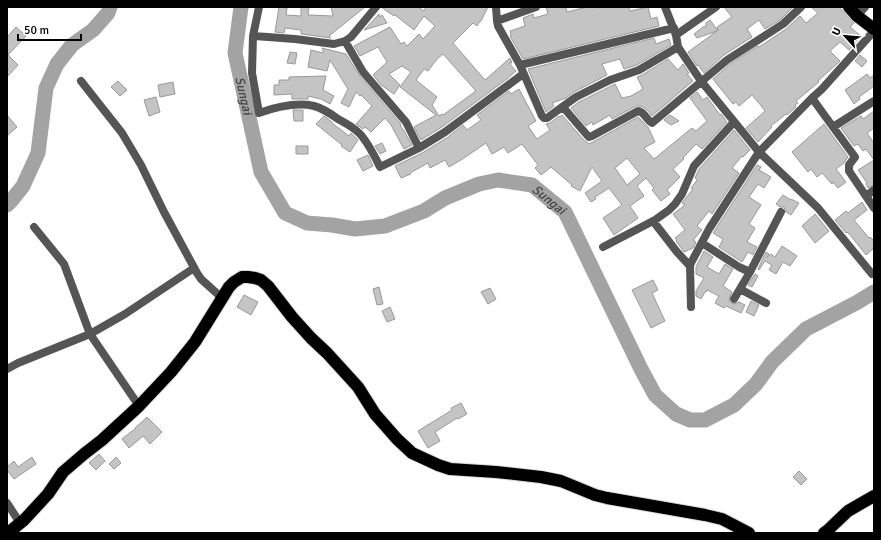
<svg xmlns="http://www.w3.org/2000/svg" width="881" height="540" font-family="Signika,sans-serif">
<rect width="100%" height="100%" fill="#fff"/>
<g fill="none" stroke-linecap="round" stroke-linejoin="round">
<g stroke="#a3a3a3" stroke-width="15">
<path id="s1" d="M241 7 235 53 261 172 285 213 307 223 332 225 355 229 385 226 424 211 445 198 479 184 498 180 532 185 565 212 641 369 655 395 676 414 690 420H705L734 405 756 384 772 362 806 329 856 303 874 292"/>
<path d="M7 205 11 201 23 186 38 153 46 88 57 64 72 45 93 30 108 13 110 7"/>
</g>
</g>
<path fill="#c4c4c4" stroke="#999" fill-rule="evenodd" d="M279 7 287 8 286 15 301 16V7H309L308 15 333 16 331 7H365L329 36 331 38 301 34V30L285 28 284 33 275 32Z
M381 7H418L424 11 426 7H488L481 21H480L477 26 473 23 453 43 485 80 510 58 512 63H509L516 71 507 79 442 127 421 140 414 127 436 115 400 87 411 72 402 66 389 74 400 85 394 94 381 85 373 75 387 62 378 47 360 56 354 46 390 27 401 44 404 42 407 46 419 34 423 39 435 26 424 16 414 30 395 15 394 16ZM443 54 476 91 443 115 442 114 439 116 432 105 437 97 416 80 424 69 428 71 437 59Z
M546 7H566L567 12 587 7H598V8L604 7H629L630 11 648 7 651 19 657 17 659 26 523 59 510 36 511 35 510 31 525 26 523 18 533 14 534 18 548 14Z
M724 7H793L780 20 765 29 759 20 747 29 752 37 724 55 704 73 698 65 697 66 688 52 717 31 697 38 694 34 703 27 706 26V23L710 20 718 31V30L717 27 732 17Z
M811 7H839L854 23 850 27 861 36 849 50 840 42 830 51 840 61 818 81 819 82 796 101 798 103 795 105 796 107 787 115 786 114 771 126 772 127 758 142 746 128 765 111 763 108 752 95 739 106 736 102 733 104 713 79 730 64 758 46 759 47 786 29 800 16 806 23 818 13Z
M379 14 380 17 382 15 387 23 364 30Z
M16 27 26 36 8 55 18 65 7 77V37Z
M654 38 656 44 669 39 671 45 637 65 624 69 620 59 602 64 607 75 574 92 566 98 552 103 554 106 546 112 528 69Z
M322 48 346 54 359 75 400 123 402 129H403L412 145 404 149 391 125 385 118 371 132 365 127 363 129 356 124 372 106 361 95 360 96 356 92 349 107 341 103 348 89 330 60 327 71 308 67 311 50 323 53V50Z
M290 52 297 53 295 64 287 63Z
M860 55 867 61 862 67 855 61Z
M668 59 678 70 683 64 689 73 687 74 693 81 652 116 648 111 643 107 640 106H636L612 119 610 115 593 125 592 122 586 126 571 108 579 102 615 84 622 98 631 96 643 89 637 77 642 75Z
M867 74 870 78 874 75V86L859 97 860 99 854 104 845 90Z
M326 76 323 90 334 96 330 104 321 99 308 96V99H292V94L274 95V85H279V80H289V77Z
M118 81 127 90 120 96 111 87Z
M173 82 175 94 160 97 158 85Z
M519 89 536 121 528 126 537 139 550 130 546 124 550 123 559 116 560 117 562 115 583 139 589 144 638 117 648 127 655 142 644 148 654 159 692 128 696 131 707 121 690 98 697 92 703 100 707 97 720 115 721 114 727 122 702 149 696 144 683 158 684 159 673 169 680 177 667 190 670 194 661 201 652 190 654 188 646 178 637 186 644 196 630 206 638 218 614 235 603 218 622 205 609 188 595 197 596 199 591 202 585 193 602 181 592 167 580 191 571 186 572 185 551 167 541 175 535 168 538 165 522 144 508 153 504 147 492 154 486 143 461 160 449 167 445 160 430 168 428 163 410 173 411 174 401 178 395 166 422 153 448 137 463 125 467 130 481 120 477 115 509 91 511 94ZM627 158 640 174 627 185 615 168Z
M156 97 160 112 149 116 144 100Z
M293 110H303V121H294Z
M874 111V128L867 133 874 143V185L868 188 866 184 867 183 858 170 874 160 866 149 863 151 858 144 854 146 841 128 861 116 863 119Z
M7 115 17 127 7 136Z
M670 115 679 121 671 125 664 120Z
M324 116 332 122V123L349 136 351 133 358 140 350 152 341 146 342 145 316 124Z
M824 124 848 157 844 163 836 169 846 182 838 188 833 182 832 184 822 173 817 177 811 169 808 172 792 152Z
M734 130 750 150 743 157 742 156 732 168 739 173 712 214 709 211 697 226 702 230 693 240 696 242 693 248 684 252 676 241 677 240 675 238 685 230 673 214 685 205 682 203 693 189 691 188 697 180 695 178 699 169Z
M382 143 386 151 380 154 375 146Z
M296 146H308V154H296Z
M368 155 373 166 363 171 357 160Z
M757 165 761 167 759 170 771 177 764 188 758 184 749 197 761 205 749 224 755 228 747 242 757 247 753 255 748 252 742 262 719 247 723 239 713 233Z
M783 195 791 200V199L799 203 791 215 786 212 784 207H780L776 204Z
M862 202 867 210 854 220 869 238 870 237 874 241V248L866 255 851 236 847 232 846 233 835 220 846 211 848 213Z
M815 214 829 231 815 243 802 226Z
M782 246 797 256 790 266 783 262 776 274 769 270 772 265 765 261 759 270 758 269 766 252 769 254 767 257 771 254 775 257Z
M704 251 713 257 707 267 719 274 725 264 733 269 723 286 732 292 729 299V301L731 303 734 304 739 302 745 305 741 313 726 306 724 308 715 303 719 296 707 290 706 292H705L701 299 696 296V291L704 278 696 274V267Z
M755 274 758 276 752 287 748 285Z
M653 280 658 290 652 293 665 321 651 328 632 290Z
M379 287 383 304 377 305 373 289Z
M490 288 496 299 488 304 481 292Z
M244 295 258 302 251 315 237 307Z
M751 301 759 305 754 316 746 312Z
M390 307 395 319 387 322 382 311Z
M461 403 467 414 458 419 457 418 435 432 440 441 428 448 418 431 452 410 451 408Z
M147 417 162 432 150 444 143 436 129 448 122 439 136 428H135Z
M99 454 105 461 96 470 89 463Z
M32 457 36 464 14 479 7 470V467L14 461 18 467Z
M116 457 121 463 114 469 109 464Z
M799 471 807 479 801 485 793 477Z"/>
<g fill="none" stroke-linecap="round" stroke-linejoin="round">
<defs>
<path id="highway" d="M849 7 857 16 874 29
M8 533 24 520 48 494 63 472 84 454 102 440 139 406 171 372 195 342 229 287 234 282 242 277H248L255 278 261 280 268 286 292 317 311 338 327 353 358 387 375 414 397 439 412 453 438 465 450 469 496 472 541 477 561 481 595 495 607 498 705 515 722 519 749 533
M824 533 828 530 848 511 874 496"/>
</defs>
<use href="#highway" stroke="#dbdbdb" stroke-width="14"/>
<path stroke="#555" stroke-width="8" d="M259 7 253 36 252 73 259 113C276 107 296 102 314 106 322 108 331 114 338 119 345 123 353 127 359 133 368 142 374 155 380 167L419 148 445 132 523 74
M496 7 497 21 498 26 520 65 542 116 544 118H547L576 97 610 80 639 70 678 47 676 35
M665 7 676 35 716 7
M857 16 865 7
M497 21 536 7
M874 31 822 89 812 98 833 127 874 101
M253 36 295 39 334 44 345 41 351 37 376 7
M345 41 363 72 406 122 419 148
M678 47 701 81 759 152 709 229 691 263 690 266 691 307
M520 65 674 28
M81 81 122 133 141 165 164 212 197 273 201 279 222 298
M812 98 759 152 818 208 872 274
M563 107 587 135 589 137 592 136 638 111C645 112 646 120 652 123L727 60 783 24 801 7
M833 127 855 157 849 165V171L874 208
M866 196 874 190
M653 221 677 252 690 266
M34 227 64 264 90 334 139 406
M702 243 739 267 750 272 781 212
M603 247 655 220 669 210 675 204 682 194 694 166 734 122
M740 289 766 303
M734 299 750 272
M7 369 18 363 90 334 125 314 194 268
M7 503 20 523"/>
<use href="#highway" stroke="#000" stroke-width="12"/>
</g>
<g text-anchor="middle" stroke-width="3.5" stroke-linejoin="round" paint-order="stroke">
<g font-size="13" font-style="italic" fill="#444" stroke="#fff">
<text dy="5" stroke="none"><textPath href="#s1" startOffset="90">Sungai</textPath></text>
<text dy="5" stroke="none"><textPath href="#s1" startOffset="498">Sungai</textPath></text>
</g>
</g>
<rect width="881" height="540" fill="none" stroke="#000000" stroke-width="16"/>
<g transform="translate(845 36) rotate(297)" stroke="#ffffff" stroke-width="3" paint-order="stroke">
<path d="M0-3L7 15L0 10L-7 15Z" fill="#000000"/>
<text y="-6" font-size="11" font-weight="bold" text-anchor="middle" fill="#000000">U</text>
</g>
<path d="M18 34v6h63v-6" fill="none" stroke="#000000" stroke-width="2"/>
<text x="24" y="34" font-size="12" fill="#000000" stroke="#ffffff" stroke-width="3" paint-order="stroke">50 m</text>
</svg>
